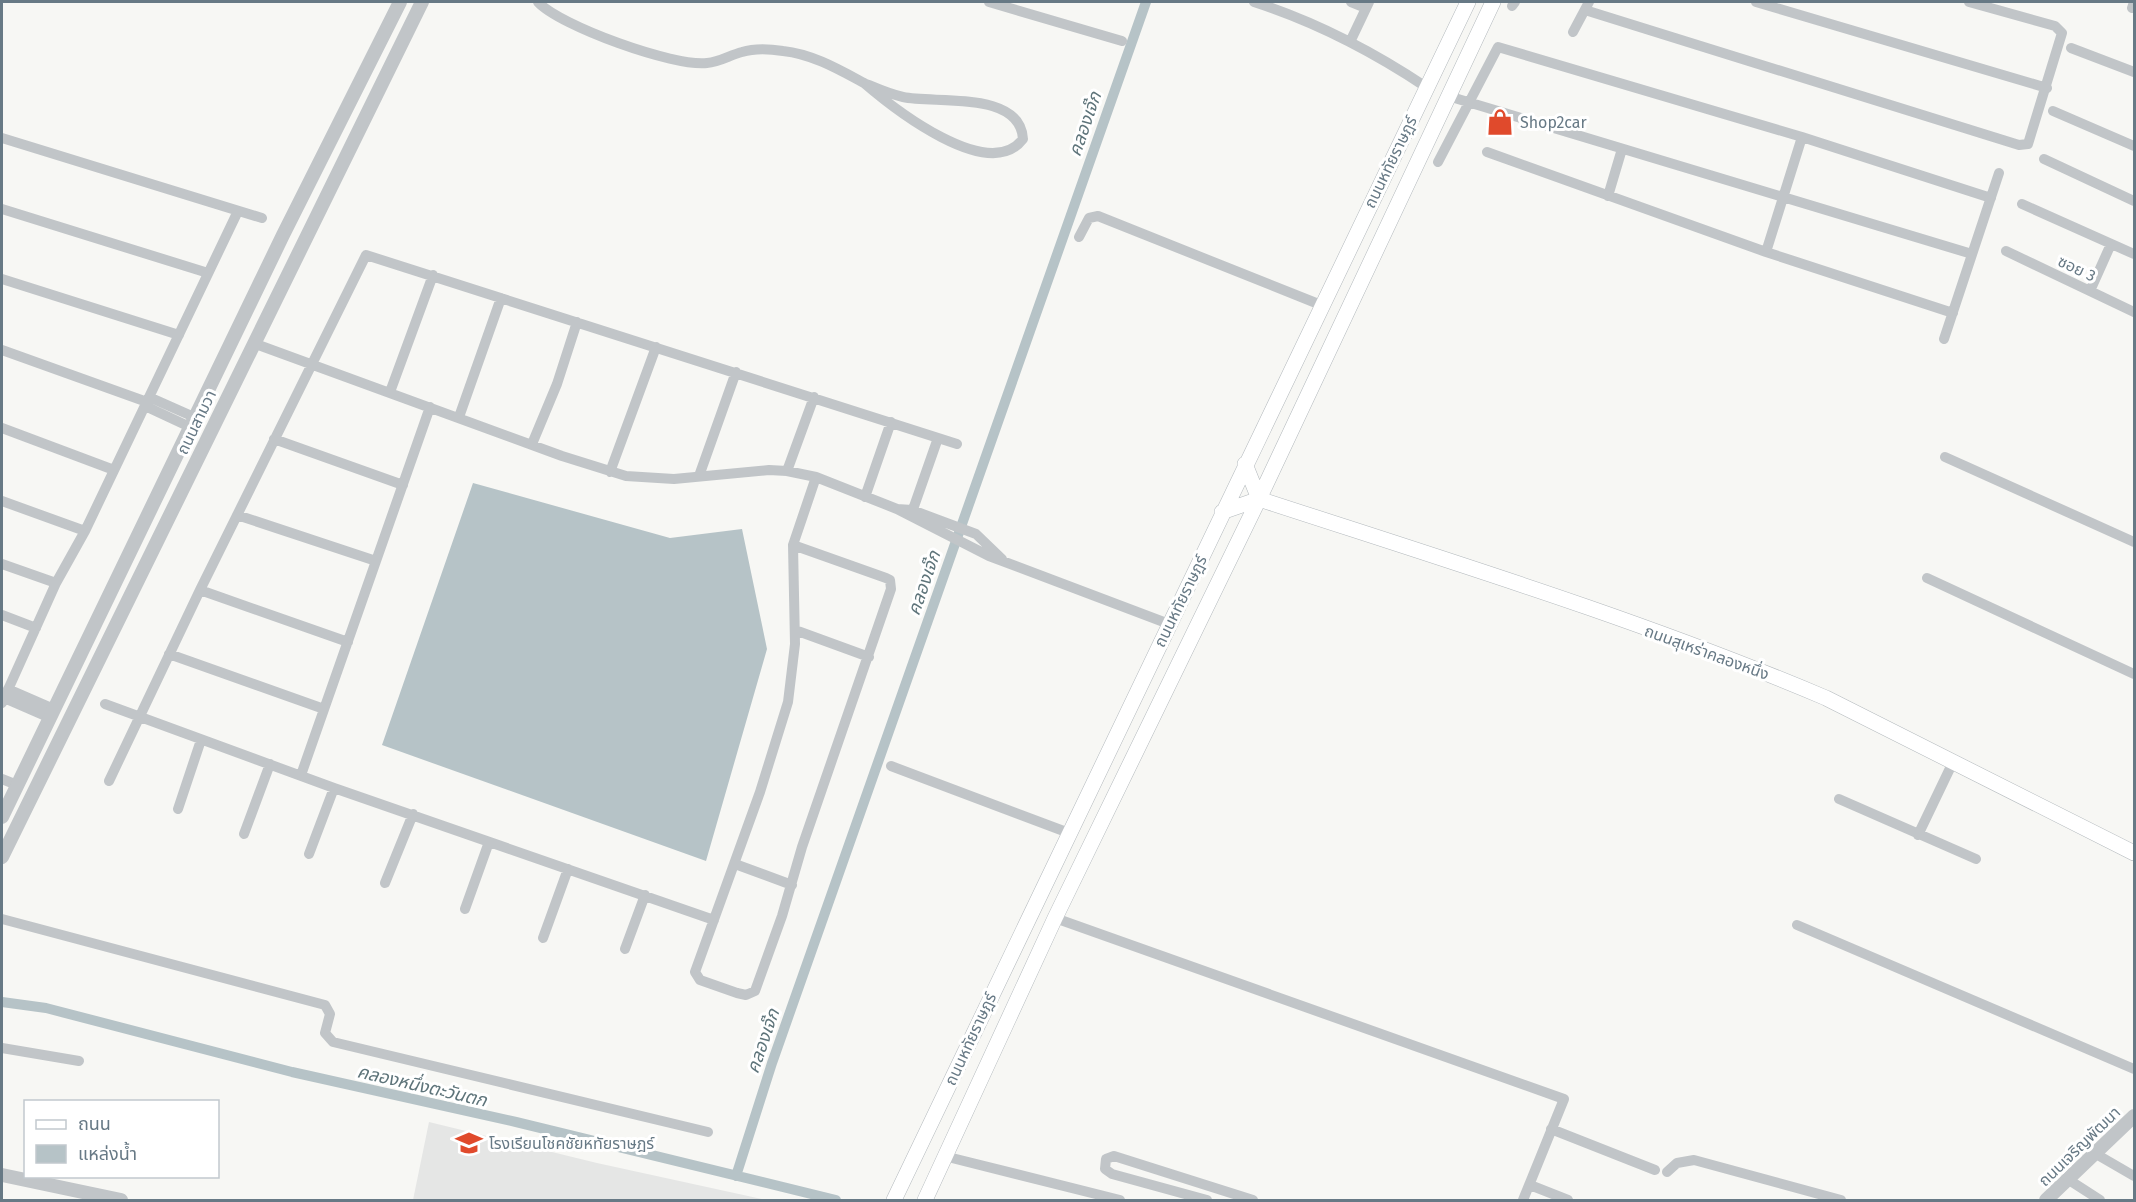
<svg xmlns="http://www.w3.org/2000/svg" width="2136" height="1202" font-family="'Fira Sans','Noto Sans Thai',sans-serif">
<rect width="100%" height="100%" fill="#f7f7f4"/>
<path fill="#e5e6e5" d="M429 1122 597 1163 766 1200H413Z"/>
<path fill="#b6c3c7" d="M473 483 670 538 742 529 767 649 706 861 382 745Z"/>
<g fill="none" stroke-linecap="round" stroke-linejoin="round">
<path stroke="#b6c3c7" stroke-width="10" d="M2 1002 46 1008 292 1072 516 1122 836 1200
M736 1176 772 1063 1146 2"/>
<defs>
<path id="secondary" d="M1245 464 1259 499
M1259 499C1449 561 1642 620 1826 698L2134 853
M1222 512 1259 499
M894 1200 1468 2
M925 1200 1055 918 1259 499 1493 2"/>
</defs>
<use href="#secondary" stroke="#b3b9bd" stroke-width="16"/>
<path stroke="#c1c5c8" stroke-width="10" d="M538 2C560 26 674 67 707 63 720 62 730 55 742 52 755 48 770 49 783 51 812 54 838 69 864 83
M989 2 1122 41
M1254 2C1316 22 1372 51 1426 87
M1351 2 1366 8
M1756 2 2047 88
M1512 6 1515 2
M2132 8 2134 2
M1585 10 2019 145 2028 144 2062 33 2055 26 1969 2
M1573 32 1589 2
M1350 42 1369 2
M2071 48 2134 72
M864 83C876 88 889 94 903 97 936 104 1020 90 1023 139 989 184 893 108 864 83Z
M1448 96 1972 254
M2053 111 2134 146
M2 138 262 218
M1487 152 1766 252 1953 313
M2044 159 2134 201
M1438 162 1498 47 1802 137 1991 198
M1608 196 1622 149
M2022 204 2134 254
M2 209 208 273
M1079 237 1089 218 1098 216 1321 305
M2006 251 2134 312
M1766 252 1802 137
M2 279 179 335
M2090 291 2111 244
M1944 339 1999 173
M253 343 562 456 626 476 674 479 769 470 787 471 816 477 897 509 989 556 1169 624
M2 350 147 402
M390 392 433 275
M149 397 194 417
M145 406 190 427
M459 417 501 298
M2 428 114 470
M274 439 403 485
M532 444 557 384 577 322
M1945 457 2134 542
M787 471 814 397
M610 472 656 347
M699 476 736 372
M865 497 891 422
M2 501 85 531
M897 509 912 510 976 534 1002 559
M237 515 376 561
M911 515 938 438
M793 545 886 578 890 580 891 589 802 847 782 916 755 991 746 995 737 993 700 980 695 972 760 792 788 702 795 644 793 545 816 477
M2 564 56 583
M1927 578 2134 674
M200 590 348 642
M2 615 36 628
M795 630 869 657
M169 654 324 709
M8 689 54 709
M4 698 50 718
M2 703 56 583 85 531 238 211
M105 704 334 788 714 920
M891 766 1069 833
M301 775 430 407
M2 779 17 785
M109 781 200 590 366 255 957 444
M1839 799 1976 859
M178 809 201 740
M244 834 270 764
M1918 835 1953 762
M309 854 334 788
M735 864 792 885
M385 883 413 814
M465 909 489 842
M1055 918 1564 1099 1523 1200
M2 919 325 1005 330 1014 325 1033 333 1042 708 1132
M1797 925 2134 1069
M543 938 568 869
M625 949 645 895
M2 1048 79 1061
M1551 1129 1655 1170
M2096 1154 2134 1176
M944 1156 1120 1200
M1667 1172 1677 1163 1694 1160 1841 1200
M2069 1180 2100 1200
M1530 1185 1568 1200
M1207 1200 1112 1174 1105 1169 1106 1159 1114 1156 1253 1200"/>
<path stroke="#c1c5c8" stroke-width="14" d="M2 817 283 235 400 2
M2 857 422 2
M2 1175 121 1200
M2046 1200 2134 1116"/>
<use href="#secondary" stroke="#fff" stroke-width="15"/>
</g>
<defs>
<symbol id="shop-bare" viewBox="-9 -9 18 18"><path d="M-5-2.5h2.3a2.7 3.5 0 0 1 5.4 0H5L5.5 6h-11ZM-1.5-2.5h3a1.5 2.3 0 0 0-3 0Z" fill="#e04a2c" stroke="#fff" stroke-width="2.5" paint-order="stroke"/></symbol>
<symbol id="school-bare" viewBox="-9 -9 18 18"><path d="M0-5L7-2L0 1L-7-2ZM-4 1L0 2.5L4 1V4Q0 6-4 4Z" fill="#e04a2c" stroke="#fff" stroke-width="2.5" paint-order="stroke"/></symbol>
</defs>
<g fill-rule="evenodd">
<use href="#shop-bare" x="1481" y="103" width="38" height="38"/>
<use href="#school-bare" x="450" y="1124" width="38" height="38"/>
</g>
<g text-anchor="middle" stroke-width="6" stroke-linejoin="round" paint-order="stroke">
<g font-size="16" fill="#677985" stroke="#fff" text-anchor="start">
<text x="1520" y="128">Shop2car</text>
<text x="489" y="1149">โรงเรียนโชคชัยหทัยราษฎร์</text>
</g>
<g font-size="16" fill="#677985" stroke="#fff">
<text transform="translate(1390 162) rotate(-64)" y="6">ถนนหทัยราษฎร์</text>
<text transform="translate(2077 268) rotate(25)" y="6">ซอย 3</text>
<text transform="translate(196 422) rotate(-64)" y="6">ถนนสามวา</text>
<text transform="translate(1180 601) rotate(-64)" y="6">ถนนหทัยราษฎร์</text>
<text transform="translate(1707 652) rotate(20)" y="6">ถนนสุเหร่าคลองหนึ่ง</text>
<text transform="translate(970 1039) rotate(-65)" y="6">ถนนหทัยราษฎร์</text>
<text transform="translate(2079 1146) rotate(-44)" y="6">ถนนเจริญพัฒนา</text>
</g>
<g font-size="18" font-style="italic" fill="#5e747a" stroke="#fff">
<text transform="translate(1085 124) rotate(-71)" y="6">คลองเจ๊ก</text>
<text transform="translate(924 583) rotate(-71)" y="6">คลองเจ๊ก</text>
<text transform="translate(763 1041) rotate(-71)" y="6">คลองเจ๊ก</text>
<text transform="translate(422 1086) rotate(13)" y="6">คลองหนึ่งตะวันตก</text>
</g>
</g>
<rect width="2136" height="1202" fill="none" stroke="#677985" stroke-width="6"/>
<rect x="24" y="1100" width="195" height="78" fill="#ffffff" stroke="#c2c9ce" stroke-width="1.5"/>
<rect x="36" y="1120" width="30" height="9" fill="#ffffff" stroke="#c2c9ce" stroke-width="1.5"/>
<text x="78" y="1130" font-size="18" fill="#677985">ถนน</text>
<rect x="36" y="1145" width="30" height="18" fill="#b6c3c7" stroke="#c2c9ce" stroke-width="1.5"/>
<text x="78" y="1160" font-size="18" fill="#677985">แหล่งน้ำ</text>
</svg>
